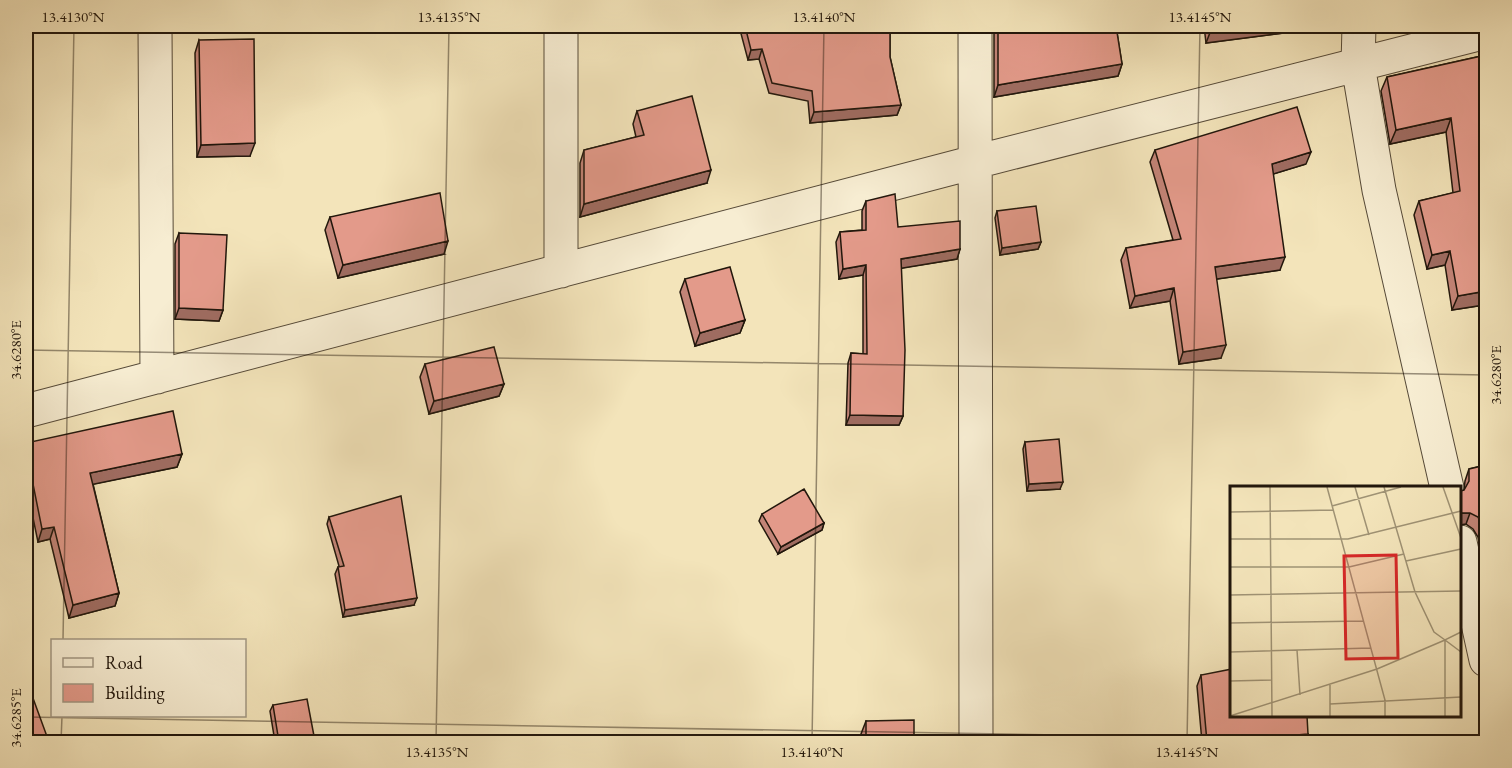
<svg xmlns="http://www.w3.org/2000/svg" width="1512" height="768" font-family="'EB Garamond',serif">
<rect width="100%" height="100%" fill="#f3e4ba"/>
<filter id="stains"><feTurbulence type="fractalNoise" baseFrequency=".00333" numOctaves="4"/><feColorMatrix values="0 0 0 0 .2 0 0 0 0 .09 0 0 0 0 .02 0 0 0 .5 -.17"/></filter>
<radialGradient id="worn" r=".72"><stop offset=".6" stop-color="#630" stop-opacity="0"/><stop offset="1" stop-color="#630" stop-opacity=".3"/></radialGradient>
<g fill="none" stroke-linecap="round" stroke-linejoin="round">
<defs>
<path id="minor" d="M155 26 157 377
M561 26V271
M975 26 976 742
M1359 26 1358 65 1379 190 1447 488
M26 411 975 162 1486 32
M1460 542 1486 660"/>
</defs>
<use href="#minor" stroke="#564a38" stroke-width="35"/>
<use href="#minor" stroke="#f7edd2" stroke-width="33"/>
</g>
<path fill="#c38477" stroke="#22170c" stroke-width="1.5" d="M739 26H890V57L901 105 897 115 810 123 808 101 769 93 759 59 748 60Z
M994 26H1116L1122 64 1118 76 994 97Z
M1204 26H1317L1315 29 1206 43Z
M199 40 250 156 197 157 195 53Z
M1486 55V313L1484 305 1452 310 1445 265 1427 269 1414 215 1419 201 1453 193 1446 132 1390 144 1381 91 1387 77Z
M637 111 707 183 580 217V163L584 150 636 137 633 124Z
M1155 150 1306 164 1273 174 1280 270 1216 279 1221 358 1179 364 1170 301 1130 308 1121 260 1126 248 1173 240 1150 162Z
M866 201 898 227 960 249 957 259 901 268 903 416 899 425H846L848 363 851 353 863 354V275L839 279 836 242 840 232 862 230V211Z
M997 211 1041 242 1038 249 1000 255 995 218Z
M330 217 444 254 338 278 325 230Z
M179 233 223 310 219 321 175 319V244Z
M685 279 745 320 740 333 695 346 680 292Z
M425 364 504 384 499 396 429 414 420 377Z
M1025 442 1060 489 1027 491 1023 449Z
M26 443 182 454 177 467 93 484 119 593 115 606 69 618 50 539 38 542 26 484Z
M1486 465V575L1478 537 1473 529 1466 524 1464 490 1465 481 1469 469Z
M762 514 824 523 822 530 778 554 759 521Z
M329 517 414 605 343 617 335 574 338 567 339 566 327 524Z
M1201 675 1308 734 1305 742H1202L1197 686Z
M273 705 311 742H275L270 711Z
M866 721 914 742H861V734Z"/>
<path fill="#9f6c61" stroke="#22170c" stroke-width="1.5" d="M1246 26H1317L1315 29 1206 43 1211 30Z
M762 49 759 59 748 60 751 50Z
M1122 64 1118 76 994 97 998 85Z
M901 105 897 115 810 123 814 112Z
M1451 118 1446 132 1390 144 1396 130Z
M255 143 250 156 197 157 201 145Z
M1311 152 1306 164 1267 176 1272 164Z
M711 170 707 183 580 217 584 204Z
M448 241 444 254 338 278 343 265Z
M1041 242 1038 249 1000 255 1002 248Z
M960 249 957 259 897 269 901 259Z
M1450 251 1445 265 1427 269 1432 255Z
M1285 257 1280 270 1210 280 1215 267Z
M866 265 863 275 839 279 843 269Z
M1174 288 1170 301 1130 308 1135 296Z
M1486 291V299L1484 305 1452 310 1458 296Z
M179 308 223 310 219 321 175 319Z
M745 320 740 333 695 346 700 333Z
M1226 345 1221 358 1179 364 1183 352Z
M504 384 499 396 429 414 434 401Z
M850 415 903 416 899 425H846Z
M182 454 177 467 85 486 90 473Z
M1063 482 1060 489 1027 491 1029 484Z
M1460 513H1470L1466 524 1460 525Z
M824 523 822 530 778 554 781 547Z
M54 527 50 539 38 542 42 529Z
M119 593 115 606 69 618 73 605Z
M417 598 414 605 343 617 345 610Z
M1308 734 1305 742H1216Z
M314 736 311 742H281Z"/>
<path fill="#e39a8a" stroke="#22170c" stroke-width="1.5" d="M745 26H890V57L901 105 814 112 812 91 772 83 762 49 751 50Z
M998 26H1116L1122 64 998 85Z
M1210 26H1246L1211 30Z
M254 39 255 143 201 145 199 40Z
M1486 55V291L1458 296 1450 251 1432 255 1419 201 1460 191 1451 118 1396 130 1387 77Z
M692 96 711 170 584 204V150L644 135 637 111Z
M1297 107 1311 152 1272 164 1285 257 1215 267 1226 345 1183 352 1174 288 1135 296 1126 248 1181 239 1155 150Z
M440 193 448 241 343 265 330 217Z
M895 194 898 227 960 221V249L901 259 905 350 903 416 850 415 851 353 867 354 866 265 843 269 840 232 866 230V201Z
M1036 206 1041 242 1002 248 997 211Z
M179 233 227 235 223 310 179 308Z
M730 267 745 320 700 333 685 279Z
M494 347 504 384 434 401 425 364Z
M173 411 182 454 90 473 119 593 73 605 54 527 42 529 26 449V443Z
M1059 439 1063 482 1029 484 1025 442Z
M1486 465V544L1482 526 1478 517 1470 513H1460V491L1464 490 1469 481V469Z
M804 489 824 523 781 547 762 514Z
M401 496 417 598 345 610 338 567 344 566 329 517Z
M1232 669V716H1307L1308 734 1216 742H1207L1201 675Z
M26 679 49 742H26Z
M307 699 314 736 279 742 273 705Z
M914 720V742H866V721Z"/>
<path fill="none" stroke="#22170c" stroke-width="1.5" stroke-opacity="0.45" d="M26 350 1486 375M63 640 74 26M26 717 1459 742M61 742 62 716M436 742 449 26M812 742 824 26M1187 742 1200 26"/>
<g transform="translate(1230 486)">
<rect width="231" height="231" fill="#f3e4ba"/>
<path fill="none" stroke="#9f9274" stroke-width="1.5" d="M40 1 42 230M97 1 155 214V230M125 1 139 49M154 1 185 106 204 146 215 154 231 146M213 1 231 52M102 20 171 1M0 26 103 24M0 53H118L231 25M176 75 231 63M0 81H119L174 68M0 109 231 105M0 137 133 135M215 154V230M215 154 231 166M67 164 70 209M0 166 141 162M0 195 42 194M100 199V230M100 218 231 211M0 230 147 183 215 154"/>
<path fill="#d62828" fill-opacity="0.15" stroke="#d62828" stroke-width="3" d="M166 69 168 172 116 173 114 70Z"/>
<rect width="231" height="231" fill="none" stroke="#22170c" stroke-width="3"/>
</g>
<rect width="1512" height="768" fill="none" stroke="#f3e4ba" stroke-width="66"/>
<rect x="51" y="639" width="195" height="78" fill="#f7edd2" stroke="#a29783" stroke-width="1.5"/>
<rect x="63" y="658" width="30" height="9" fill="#f7edd2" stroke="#a29783" stroke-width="1.5"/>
<text x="105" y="669" font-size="18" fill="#22170c">Road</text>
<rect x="63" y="684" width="30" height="18" fill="#e39a8a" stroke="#a29783" stroke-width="1.5"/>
<text x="105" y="699" font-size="18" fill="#22170c">Building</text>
<rect x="33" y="33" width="1446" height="702" fill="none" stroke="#22170c" stroke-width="2"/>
<g font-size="15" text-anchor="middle" fill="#22170c">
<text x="73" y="22">13.4130°N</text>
<text x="449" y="22">13.4135°N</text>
<text x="824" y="22">13.4140°N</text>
<text x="1200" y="22">13.4145°N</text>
<text transform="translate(16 350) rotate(-90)" y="5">34.6280°E</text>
<text transform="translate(1496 375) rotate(-90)" y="5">34.6280°E</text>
<text transform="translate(16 718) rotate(-90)" y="5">34.6285°E</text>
<text x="437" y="757">13.4135°N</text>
<text x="812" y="757">13.4140°N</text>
<text x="1187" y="757">13.4145°N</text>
</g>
<rect width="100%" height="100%" filter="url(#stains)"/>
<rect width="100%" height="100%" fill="url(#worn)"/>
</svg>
